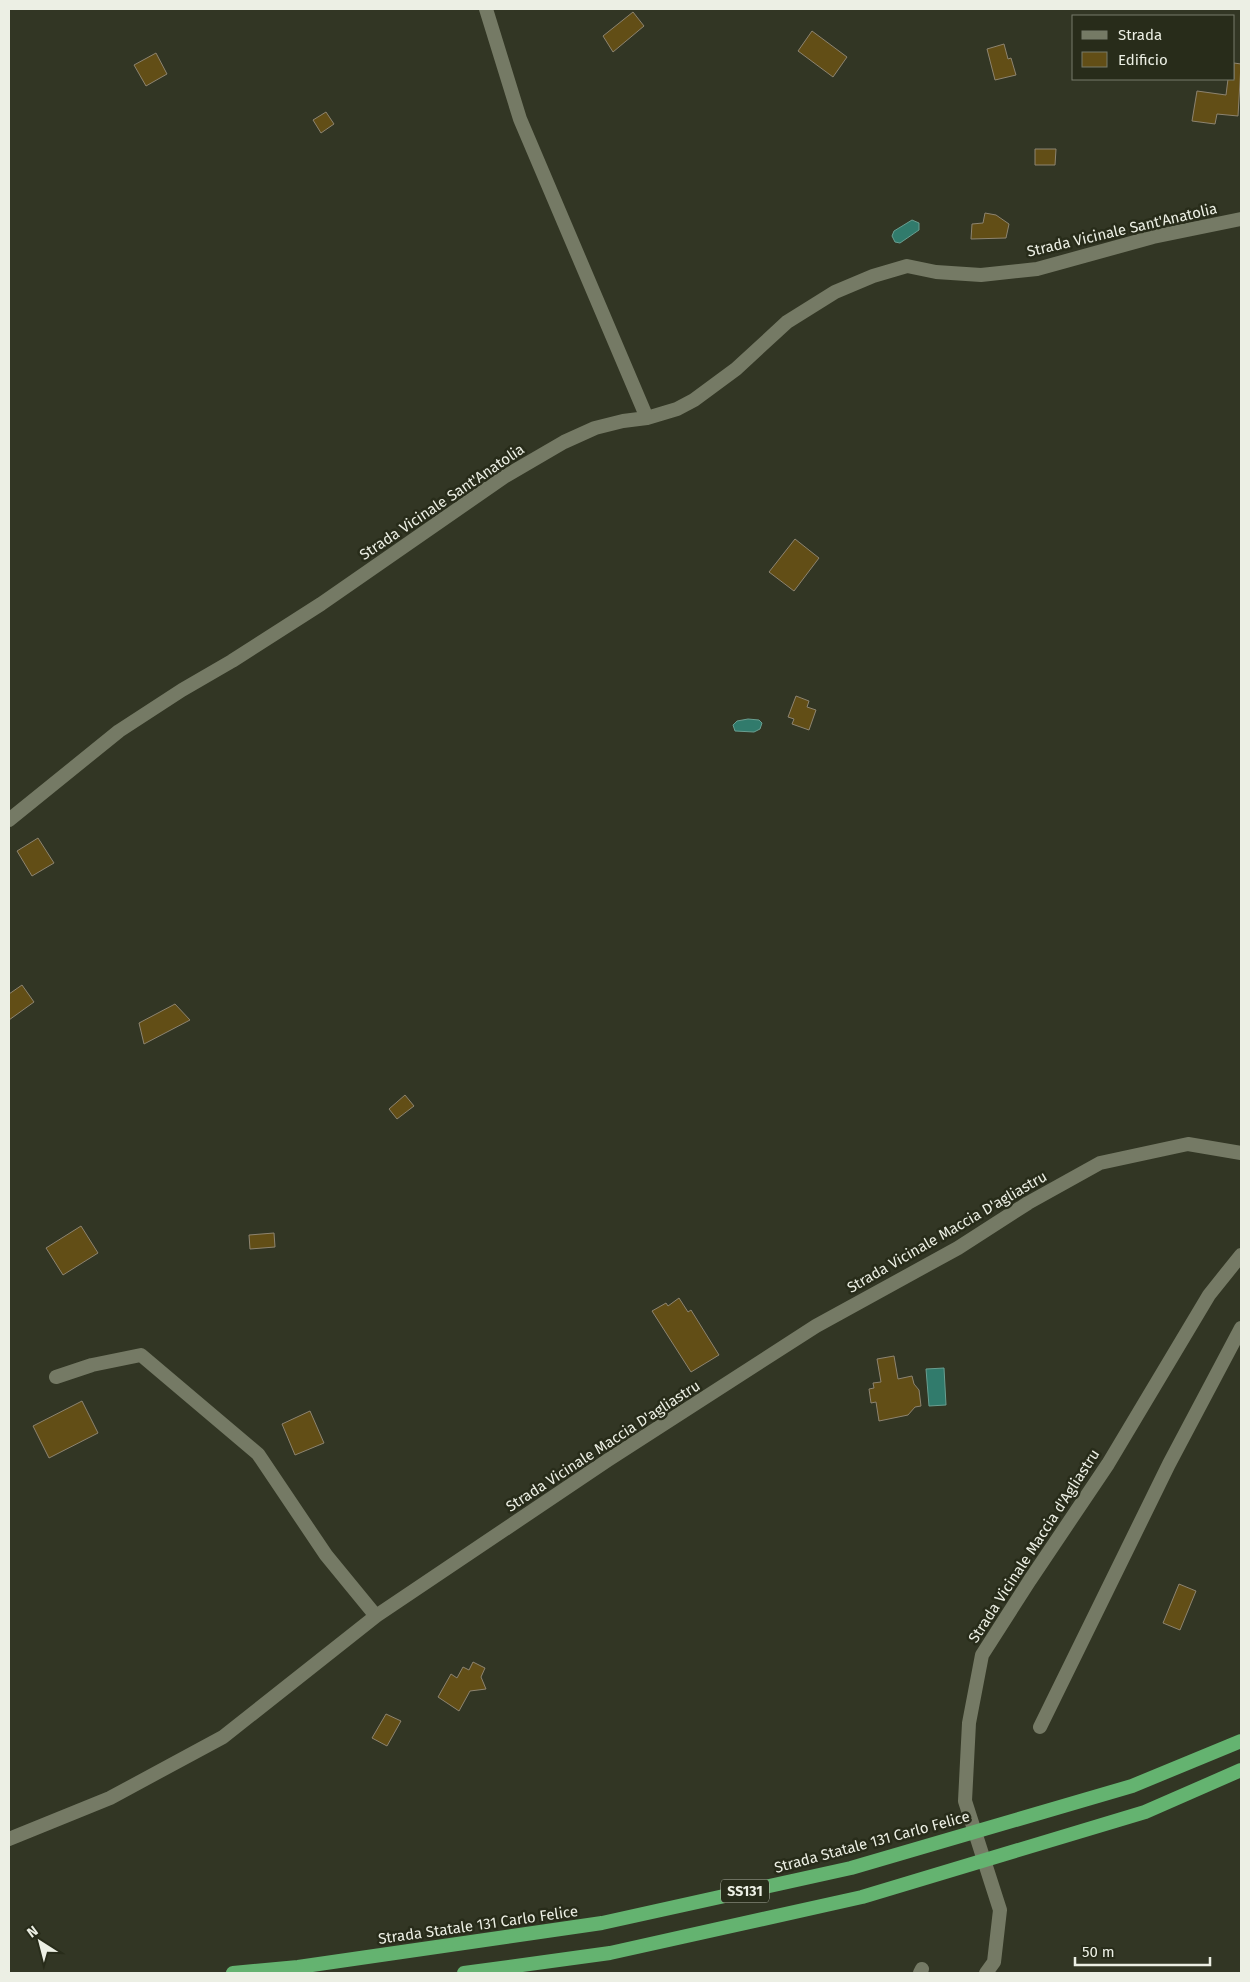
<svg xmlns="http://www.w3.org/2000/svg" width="1250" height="1982" font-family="'Fira Sans',sans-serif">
<rect width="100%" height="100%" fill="#323624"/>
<path fill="#317b6c" stroke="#699e90" d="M912 220 919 223V230L900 243 895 242 892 236 894 231Z
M748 719 759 720 762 723 760 729 754 732 735 731 733 725 737 721Z
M944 1368 946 1405 929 1406 926 1369Z"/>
<path fill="#624e16" stroke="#8d8470" d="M633 12 644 26 613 52 603 36Z
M812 31 847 57 833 77 798 51Z
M1004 44 1008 59 1011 58 1016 75 995 80 987 49Z
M156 53 167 74 146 86 134 65Z
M1234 63 1241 64 1238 116 1217 114 1215 124 1192 121 1197 91 1226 95 1228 79H1234Z
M326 112 334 124 321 133 313 120Z
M1035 149H1056L1055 165H1035Z
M985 213 996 215 1009 224 1006 238 971 239 972 224 983 223Z
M795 539 819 558 794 591 769 572Z
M796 696 809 701 807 707 816 710 809 730 792 724 794 719 788 717Z
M38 838 54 863 32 876 17 851Z
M22 985 34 1002 9 1020V994Z
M175 1004 190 1020 144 1044 139 1023Z
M405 1095 414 1106 397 1119 389 1109Z
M81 1226 98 1253 63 1275 46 1248Z
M274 1233 275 1247 250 1249 249 1235Z
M679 1298 688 1312 691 1310 719 1355 691 1372 652 1311 666 1303 668 1306Z
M894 1356 898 1379 912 1376 914 1384 919 1390 921 1406 915 1407 908 1415 879 1421 876 1402 871 1403 869 1389 874 1388 873 1383 881 1382 877 1359Z
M82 1401 98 1433 49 1458 33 1426Z
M310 1411 324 1443 295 1455 282 1424Z
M1179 1584 1196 1591 1180 1630 1163 1623Z
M473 1662 485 1668 481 1677 486 1689 470 1691 459 1711 438 1697 451 1674 457 1678 463 1667 469 1670Z
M386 1714 401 1721 387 1746 372 1738Z"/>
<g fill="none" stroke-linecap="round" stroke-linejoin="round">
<path stroke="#757a65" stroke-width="14" d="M486 9 520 119 647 418
M9 820 119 731 182 690 232 661 321 604 504 477 564 442 595 428 623 421 647 418 677 409 694 400 736 369 787 322 835 292 873 276 907 266 936 272 981 275 1037 269 1153 237 1241 219
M56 1377 92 1365 141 1355 258 1454 326 1555 376 1616
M1040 1727 1169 1464 1241 1328
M9 1839 110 1798 223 1737 376 1616 608 1460 816 1326 958 1248 1028 1203 1100 1163 1188 1144 1241 1153
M920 1973 922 1969
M986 1973 994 1962 1000 1910 965 1801 969 1723 982 1655 1030 1580 1108 1464 1209 1295 1241 1255"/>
<path stroke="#64b370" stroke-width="14" d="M233 1973 298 1967 602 1923 851 1868 1132 1786 1241 1741
M464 1973 610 1953 862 1897 1145 1812 1241 1770"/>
</g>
<g text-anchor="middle" stroke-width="5" stroke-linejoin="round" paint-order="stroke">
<rect fill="#282c1a" stroke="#b1b4a7" stroke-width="1" x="721" y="1879.5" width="48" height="23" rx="4"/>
<g font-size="14" font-weight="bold" fill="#ecefe4">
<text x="745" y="1896">SS131</text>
</g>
<g font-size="15" fill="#ecefe4" stroke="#282c1a">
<text transform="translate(1122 230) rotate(-13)" y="5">Strada Vicinale Sant'Anatolia</text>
<text transform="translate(442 502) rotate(-34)" y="5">Strada Vicinale Sant'Anatolia</text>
<text transform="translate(947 1232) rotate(-30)" y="5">Strada Vicinale Maccia D'agliastru</text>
<text transform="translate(603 1446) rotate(-33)" y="5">Strada Vicinale Maccia D'agliastru</text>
<text transform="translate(1034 1546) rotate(-57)" y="5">Strada Vicinale Maccia d'Agliastru</text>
<text transform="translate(872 1842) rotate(-15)" y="5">Strada Statale 131 Carlo Felice</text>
<text transform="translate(478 1925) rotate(-8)" y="5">Strada Statale 131 Carlo Felice</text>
</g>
</g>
<rect width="1250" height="1982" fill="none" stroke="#ecefe4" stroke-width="20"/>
<rect x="1072" y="15" width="162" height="65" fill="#282c1a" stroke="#767a6b"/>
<rect x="1082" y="31" width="25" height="8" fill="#757a65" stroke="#767a6b"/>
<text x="1118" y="40" font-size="15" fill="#ecefe4">Strada</text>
<rect x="1082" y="52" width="25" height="15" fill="#624e16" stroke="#767a6b"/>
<text x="1118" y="65" font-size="15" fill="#ecefe4">Edificio</text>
<g transform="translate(40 1942) rotate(324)" stroke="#282c1a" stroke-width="4" paint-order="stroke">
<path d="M0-4L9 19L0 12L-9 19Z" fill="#ecefe4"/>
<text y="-8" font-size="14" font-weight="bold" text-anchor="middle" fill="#ecefe4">N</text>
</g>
<path d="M1075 1957v8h135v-8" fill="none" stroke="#ecefe4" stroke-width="2.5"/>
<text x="1082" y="1957" font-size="15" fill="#ecefe4" stroke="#282c1a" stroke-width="4" paint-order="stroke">50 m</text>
</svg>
